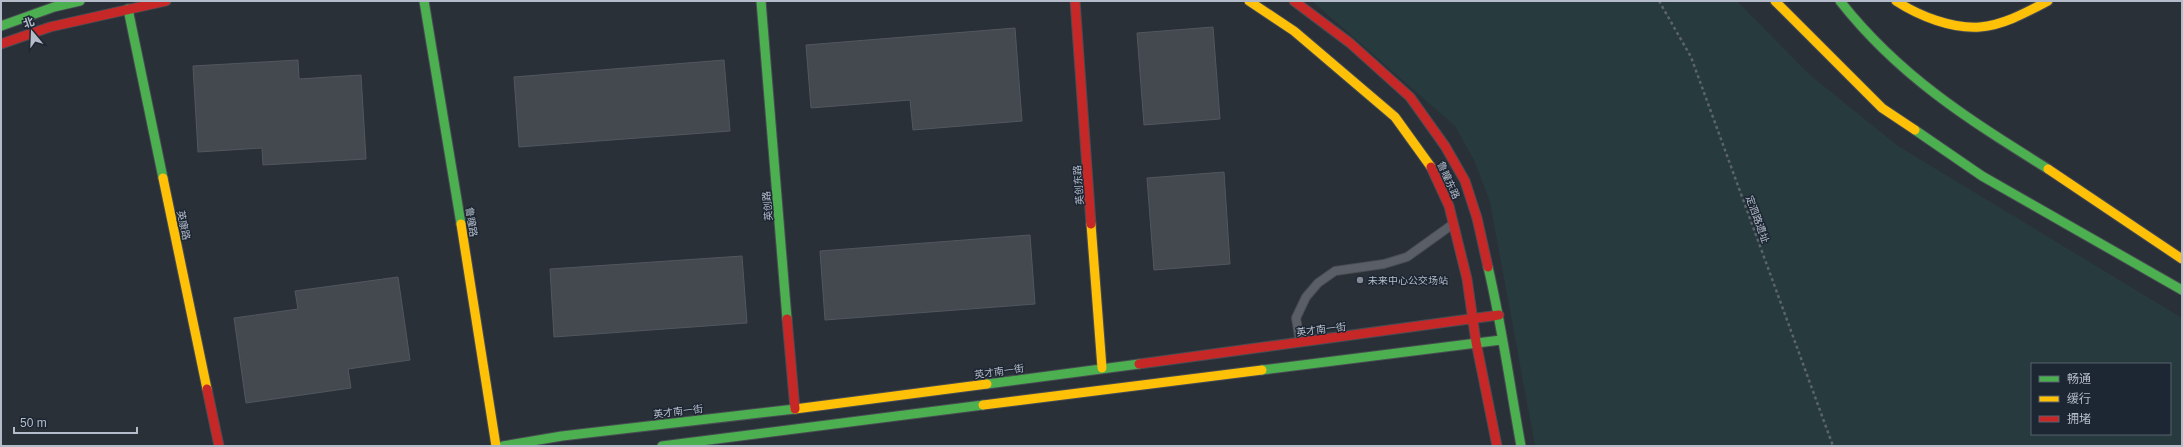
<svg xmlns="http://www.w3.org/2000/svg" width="2183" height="447" font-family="Helvetica,'Noto Sans SC',sans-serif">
<rect width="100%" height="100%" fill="#2a3038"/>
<path fill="#273a3e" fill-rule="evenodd" d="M1312 1H1737L1810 75 1898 146 2182 318V446H1535L1490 202 1474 160 1455 126ZM2032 364H2170V434H2032Z"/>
<path fill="#444950" stroke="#52575f" d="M1213 27 1220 119 1144 125 1137 33Z
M1015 28 1022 121 913 130 910 100 811 108 806 45Z
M298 60 299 79 361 75 366 159 263 165 262 148 198 152 193 66Z
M724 60 730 131 519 147 514 77Z
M1224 172 1230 264 1154 270 1147 178Z
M1030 235 1035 304 825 320 820 251Z
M742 256 747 323 554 337 550 269Z
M398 277 410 360 348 369 351 388 246 403 234 318 298 309 295 291Z"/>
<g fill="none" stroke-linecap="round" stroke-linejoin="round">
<defs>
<path id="lane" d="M1300 342 1296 318 1306 297 1318 283 1335 271 1384 264 1407 257 1453 224"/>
<path id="fast" d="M424 1 461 224
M761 1 787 319
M1840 1C1899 76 1968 119 2048 169
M128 9 163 178
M1 26 54 7 80 1
M1915 130 1982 176 2182 290
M1488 267C1502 326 1510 386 1521 446
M1262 370 1501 340
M987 384 1139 364
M503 446 562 436 795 409
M662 446 983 405"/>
<path id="slow" d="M1249 1 1294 31 1395 117 1431 167
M1775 1 1882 108 1915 130
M1896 1C1919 16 1952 29 1980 27 2004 25 2027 12 2048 1
M2048 169 2182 259
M163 178 207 389
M461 224 496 446
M1091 224 1102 368
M983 405 1262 370
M795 409 987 384"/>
<path id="jam" d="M1075 1 1091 224
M1294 1 1350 43 1410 97 1445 146 1465 181 1477 218 1488 267
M1 44 50 27 166 1
M1431 167 1449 206 1467 279 1476 342 1497 446
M787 319 795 409
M1139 364 1499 315
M207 389 219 446"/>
</defs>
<use href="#lane" stroke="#484c53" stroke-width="10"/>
<use href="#fast" stroke="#484c53" stroke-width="11"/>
<use href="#slow" stroke="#484c53" stroke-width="11"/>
<use href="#jam" stroke="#484c53" stroke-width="11"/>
<path stroke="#5d636a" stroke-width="2.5" stroke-dasharray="3 3" stroke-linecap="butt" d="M1659 1 1691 57 1833 446"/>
<use href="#lane" stroke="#5a5e66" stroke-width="8"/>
<use href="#fast" stroke="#4caf50" stroke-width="9"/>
<use href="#slow" stroke="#ffc107" stroke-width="9"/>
<use href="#jam" stroke="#c62828" stroke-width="9"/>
</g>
<circle fill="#848b96" stroke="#1d2633" stroke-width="1.5" cx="1360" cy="280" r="4"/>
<g text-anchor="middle" stroke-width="3" stroke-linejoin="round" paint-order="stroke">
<g font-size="10" fill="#b4bcc9" stroke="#1d2633">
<text transform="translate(1449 180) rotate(65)" y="4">鲁瞳东路</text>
<text transform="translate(1078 185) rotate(-94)" y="4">英创东路</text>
<text transform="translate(767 206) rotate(-95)" y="4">英创路</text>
<text transform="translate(1758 219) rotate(70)" y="4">定泗路遗址</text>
<text transform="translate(472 222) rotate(81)" y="4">鲁瞳路</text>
<text transform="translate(184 225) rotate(78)" y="4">英康路</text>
<text transform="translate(1321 329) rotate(-7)" y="4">英才南一街</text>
<text transform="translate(999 371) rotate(-8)" y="4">英才南一街</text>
<text transform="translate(678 411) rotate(-7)" y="4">英才南一街</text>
</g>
<g font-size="10" fill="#b4bcc9" stroke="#1d2633" text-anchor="start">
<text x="1368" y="284">未来中心公交场站</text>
</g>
</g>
<rect width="2183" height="447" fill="none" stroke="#b4bcc9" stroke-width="4"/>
<rect x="2031" y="363" width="140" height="72" fill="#1d2633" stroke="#59626f"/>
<rect x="2039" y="376" width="20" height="6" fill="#4caf50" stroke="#59626f"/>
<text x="2067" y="383" font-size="12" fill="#b4bcc9">畅通</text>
<rect x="2039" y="396" width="20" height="6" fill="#ffc107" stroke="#59626f"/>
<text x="2067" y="403" font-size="12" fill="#b4bcc9">缓行</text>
<rect x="2039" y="416" width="20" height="6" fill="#c62828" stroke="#59626f"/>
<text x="2067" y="423" font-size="12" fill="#b4bcc9">拥堵</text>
<g transform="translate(32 32) rotate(341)" stroke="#1d2633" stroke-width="3" paint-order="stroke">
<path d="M0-3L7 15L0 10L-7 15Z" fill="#b4bcc9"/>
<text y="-6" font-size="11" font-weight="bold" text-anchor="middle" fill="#b4bcc9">北</text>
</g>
<path d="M14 427v6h123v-6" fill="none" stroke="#b4bcc9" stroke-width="2"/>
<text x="20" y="427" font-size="12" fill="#b4bcc9" stroke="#1d2633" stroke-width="3" paint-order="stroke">50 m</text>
</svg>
